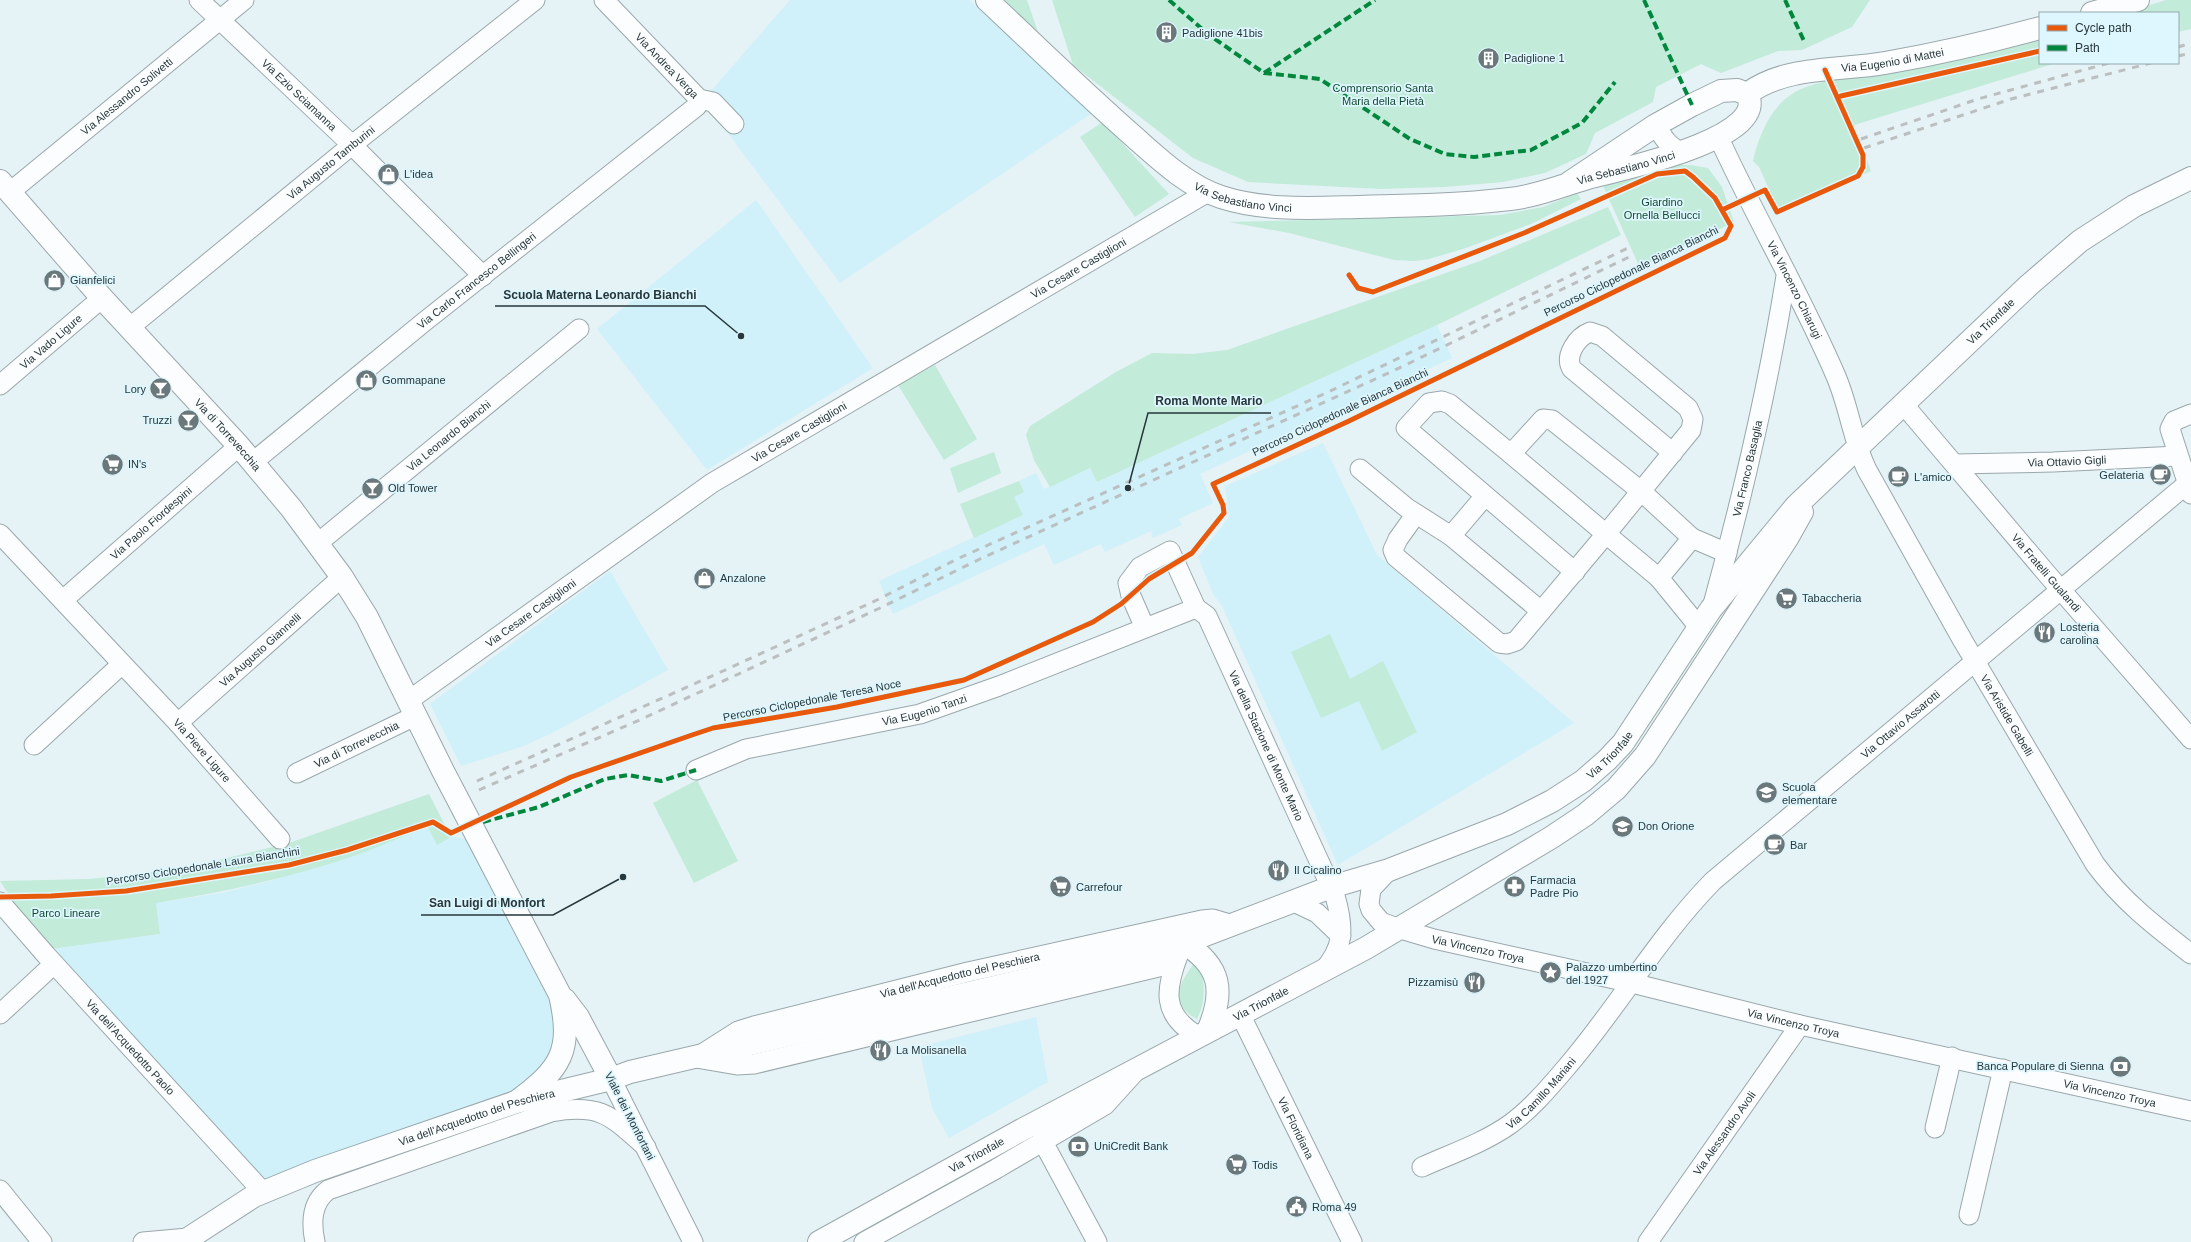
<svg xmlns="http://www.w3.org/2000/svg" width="2191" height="1242" font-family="Helvetica,sans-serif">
<rect width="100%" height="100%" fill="#e5f2f6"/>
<path fill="#d0f1fa" d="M790 0H969L1092 113 840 283 703 100Z
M756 200 873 368 707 470 597 329Z
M1437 325 1452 358 1200 474 1213 503 1179 519 1182 525 1153 538 1151 531 1105 552 1101 544 1054 565 1044 544 893 614 879 581 1022 515 1014 497 1024 492 1019 481 1036 473 1044 489 1090 468 1097 482Z
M1323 443 1377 555 1574 723 1338 865 1222 606 1213 594 1198 557 1229 517 1225 486Z
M610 571 668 670 558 730 524 746 461 766 430 704Z
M428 827 437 844 451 837 467 839 550 999 557 1016 555 1040 546 1061 506 1098 264 1178 51 949 160 934 156 903 221 893 270 881 354 856Z
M1036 1017 1048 1082 949 1138 932 1108 919 1047Z"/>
<path fill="#c2ebd9" d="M1000 0H1027L1040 38Z
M1052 0H1870L1852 27 1802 50 1778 51 1721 73 1701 64 1656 87 1653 102 1595 133 1586 154 1545 173 1503 182 1445 187 1381 189 1248 182 1193 158 1073 65Z
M2166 0H2191V29L2178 32V13H2123Z
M2040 35V63H2056L1854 125 1871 171 1781 213 1779 211 1759 167 1753 161C1758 138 1770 108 1792 94 1816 78 1859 78 1889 72 1940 62 1990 48 2040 35Z
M1103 122 1169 194 1135 217 1080 137Z
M1666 165H1690L1708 168 1722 187 1734 222 1640 268 1600 179Z
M1577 193 1581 199 1531 224 1466 248 1429 259 1414 261 1394 260 1289 233 1229 222 1500 215 1543 207Z
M1608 207 1621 235 1437 325 1097 482 1090 468 1050 487 1034 460 1026 435 1030 426 1116 372 1152 353 1192 354 1227 350 1480 261Z
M935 365 977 439 944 460 898 385Z
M994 452 1001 473 958 493 950 468Z
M1019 481 1024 492 1014 497 1023 515 974 538 960 504Z
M1330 634 1350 679 1383 661 1417 732 1382 751 1359 701 1321 718 1291 652Z
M697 780 738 861 694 883 653 803Z
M429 794 451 837 437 845 428 827C403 836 379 847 354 856 290 878 223 892 156 903L160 934 51 949 19 910 0 881 89 879 140 874 206 863 289 843Z
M1195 962 1200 966C1205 985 1206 1002 1197 1019 1167 1003 1179 984 1195 962Z"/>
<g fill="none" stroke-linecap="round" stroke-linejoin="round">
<defs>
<g id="street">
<path id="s1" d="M199 0 352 145 483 276"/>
<path id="s2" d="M604 0 699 99 713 102 734 124"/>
<path d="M1656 125C1663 138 1669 147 1683 153"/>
<path id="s3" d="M1718 136C1755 217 1800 293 1835 374 1849 405 1852 439 1867 470L1963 641 2095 864C2122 901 2156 927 2191 954"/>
<path id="s4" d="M10 192 244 0"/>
<path id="s5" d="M129 328 352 145 535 0"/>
<path id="s6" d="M0 385 102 298"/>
<path id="s7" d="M1904 405 2047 574 2191 739"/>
<path d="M2191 414 2174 421 2170 429 2191 494"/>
<path d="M1673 453 1572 369C1564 356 1577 337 1590 332L1602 336 1688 408 1693 419 1691 430 1606 534 1511 454 1543 419 1552 420 1642 492 1692 538"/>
<path d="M1511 454 1450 404 1442 401 1429 403 1406 428 1575 572"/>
<path id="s8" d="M253 462 424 322 697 106 699 99"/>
<path id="s9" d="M1955 464 2053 462 2178 456"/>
<path d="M1360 469 1407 508 1451 536"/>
<path d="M1485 496 1451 536 1541 611"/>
<path d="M1416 514 1398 539 1393 550 1396 557 1499 643 1507 644 1516 641 1606 534 1659 578 1692 538 1727 553"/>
<path id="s10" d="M0 534 178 723 280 839"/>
<path id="s11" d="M318 543 579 329"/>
<path d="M1659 578 1699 627"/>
<path id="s12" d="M63 600 239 446"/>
<path id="s13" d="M1196 608 1207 616 1335 896C1344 927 1345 947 1322 972"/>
<path id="s14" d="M1712 608C1742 499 1768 387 1786 276"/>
<path id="s15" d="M408 701 712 483 1208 192"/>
<path id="s16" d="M178 723 342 577"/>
<path d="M34 745 122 664"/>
<path id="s17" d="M696 770 746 749 920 714 999 686 1196 608 1170 551 1140 567 1128 583 1131 596 1145 628"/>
<path id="s18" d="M297 773 415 716"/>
<path id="s19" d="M1389 870 1371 889 1369 904 1371 910 1381 922 1397 928 1434 939 1632 983 1800 1025 2191 1111"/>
<path id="s20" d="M0 902 46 955 263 1192"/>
<path d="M1294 902 1317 913 1341 936"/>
<path d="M1179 953C1165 989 1161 1015 1198 1036"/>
<path d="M0 1014 54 964"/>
<path id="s21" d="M1240 1014 1352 1242"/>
<path id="s22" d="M705 1052 738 1031 754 1026 968 972 1202 920 1213 919 1233 925"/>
<path d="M696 1058 737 1065 754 1064 1175 963"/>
<path d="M611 1079 693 1242"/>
<path d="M1935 1128 1952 1057"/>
<path d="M1042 1140 1097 1242"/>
<path id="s23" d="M1422 1167C1451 1154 1483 1143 1509 1125 1530 1110 1548 1089 1565 1069 1617 1009 1657 938 1713 881L2187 484"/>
<path d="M0 1190 42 1242"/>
<path d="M1969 1215 2003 1069"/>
<path d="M143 1242 188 1238"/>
<path d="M315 1242C311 1223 311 1203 328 1190L551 1112C601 1103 611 1116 646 1147"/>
<path d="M864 1242 996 1169 1105 1105 1134 1073"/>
<path id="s24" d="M1648 1242 1800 1025"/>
</g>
<g id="secondary">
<path id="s25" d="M987 0C1035 45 1082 91 1132 135 1158 158 1187 186 1221 197 1264 211 1312 208 1357 207 1407 206 1460 205 1510 199 1538 196 1563 185 1591 177 1618 170 1772 138 1747 94L1737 90 1721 91 1692 105 1656 125 1569 183"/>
<path d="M2092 13 2138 0"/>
<path id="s26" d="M1747 94C1786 65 1840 71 1885 63 1937 54 1989 42 2040 28"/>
<path id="s27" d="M0 181 102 298 239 446 291 508 342 577 367 617 443 771 560 995C573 1051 561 1069 516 1102"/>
<path d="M1184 943C1221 966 1225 991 1208 1031"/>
<path d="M565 1000 578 1017 611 1079"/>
</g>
<g id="primary">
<path id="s28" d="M183 1242 254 1196 315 1171 516 1102 611 1079 630 1072 1184 943 1331 887 1389 870 1507 824 1552 801 1583 781 1607 760 1623 743 1711 609 1796 506 2029 285 2080 241 2134 206 2191 178"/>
<path id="s29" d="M819 1242 1016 1133 1366 948 1552 837 1585 815 1616 789 1645 756 1788 537 1802 512"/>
</g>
</defs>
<use href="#street" stroke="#9aa7ab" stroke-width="21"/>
<use href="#secondary" stroke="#9aa7ab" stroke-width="24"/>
<use href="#primary" stroke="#9aa7ab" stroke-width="24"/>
<use href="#street" stroke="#fbfdfe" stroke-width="19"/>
<use href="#secondary" stroke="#fbfdfe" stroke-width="22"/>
<use href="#primary" stroke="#fbfdfe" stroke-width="22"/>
<path stroke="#bbbfc0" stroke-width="3" stroke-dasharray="7 7" stroke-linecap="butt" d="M2178 47 2191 43
M2178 56 2191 53
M1861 139 1978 99 2109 63
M1864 148 2011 99 2151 63
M477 781 723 671 877 600 957 559 1326 393 1628 248
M479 790 644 718 880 608 980 559 1395 370 1631 256"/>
<path stroke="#00873e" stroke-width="4" stroke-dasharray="8 4" stroke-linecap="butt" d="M1169 0 1209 35 1264 73 1320 79 1410 139 1445 154 1474 157 1531 150 1582 123 1615 82
M1644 0 1692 105
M1785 0 1804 41
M1264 73 1375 0
M483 822 539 807 605 779 628 775 661 781 696 770"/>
<defs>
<path id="cycleway" d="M1841 96 2040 51
M1722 210 1765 190 1777 212 1858 176 1863 167V155L1825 70
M0 897 51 896 126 891 289 865 347 850 433 822 451 833 571 777 692 735 713 728 837 707 964 680 1093 622 1121 604 1149 579 1192 553 1224 513 1223 505 1213 484 1349 421 1725 238 1731 226 1715 198 1693 177 1685 171 1657 174 1524 233 1373 292 1358 288 1349 275"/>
</defs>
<use href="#cycleway" stroke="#def6fd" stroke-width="8"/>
<use href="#cycleway" stroke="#e8590c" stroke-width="5"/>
</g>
<defs>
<symbol id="building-disc" viewBox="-11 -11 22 22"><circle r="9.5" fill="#6a787c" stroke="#def6fd"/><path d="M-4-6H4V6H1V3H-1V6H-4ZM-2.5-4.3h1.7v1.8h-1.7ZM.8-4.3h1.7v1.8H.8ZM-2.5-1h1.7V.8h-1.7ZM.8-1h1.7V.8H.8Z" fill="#fff"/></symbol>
<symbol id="shop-disc" viewBox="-11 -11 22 22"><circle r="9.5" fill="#6a787c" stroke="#def6fd"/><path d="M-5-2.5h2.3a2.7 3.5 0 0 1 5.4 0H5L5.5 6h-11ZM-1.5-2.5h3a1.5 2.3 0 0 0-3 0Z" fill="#fff"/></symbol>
<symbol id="bar-disc" viewBox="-11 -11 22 22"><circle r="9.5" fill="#6a787c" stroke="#def6fd"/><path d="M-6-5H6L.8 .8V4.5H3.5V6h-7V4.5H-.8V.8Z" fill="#fff"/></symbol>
<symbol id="supermarket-disc" viewBox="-11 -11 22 22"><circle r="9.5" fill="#6a787c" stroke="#def6fd"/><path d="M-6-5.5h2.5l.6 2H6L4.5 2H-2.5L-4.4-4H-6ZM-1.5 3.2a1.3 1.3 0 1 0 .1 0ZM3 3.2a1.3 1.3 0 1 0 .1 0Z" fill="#fff"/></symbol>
<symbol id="cafe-disc" viewBox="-11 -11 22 22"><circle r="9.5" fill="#6a787c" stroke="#def6fd"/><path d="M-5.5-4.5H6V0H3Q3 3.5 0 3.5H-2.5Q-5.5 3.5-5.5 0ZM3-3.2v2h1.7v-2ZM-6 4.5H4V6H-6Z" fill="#fff"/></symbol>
<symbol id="restaurant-disc" viewBox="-11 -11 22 22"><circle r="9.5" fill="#6a787c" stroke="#def6fd"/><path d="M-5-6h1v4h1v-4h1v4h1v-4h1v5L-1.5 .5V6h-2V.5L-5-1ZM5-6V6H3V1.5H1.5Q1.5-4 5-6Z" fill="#fff"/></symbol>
<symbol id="school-disc" viewBox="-11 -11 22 22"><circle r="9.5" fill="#6a787c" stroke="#def6fd"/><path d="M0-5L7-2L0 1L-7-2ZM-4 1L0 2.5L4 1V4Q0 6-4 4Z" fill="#fff"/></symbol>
<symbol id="pharmacy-disc" viewBox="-11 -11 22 22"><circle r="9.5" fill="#6a787c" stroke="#def6fd"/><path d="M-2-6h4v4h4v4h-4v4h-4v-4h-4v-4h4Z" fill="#fff"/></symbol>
<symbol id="sight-disc" viewBox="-11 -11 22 22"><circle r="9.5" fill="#6a787c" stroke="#def6fd"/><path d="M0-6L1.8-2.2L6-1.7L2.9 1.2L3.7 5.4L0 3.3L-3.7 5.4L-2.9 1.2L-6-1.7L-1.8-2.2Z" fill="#fff"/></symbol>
<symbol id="bank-disc" viewBox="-11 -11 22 22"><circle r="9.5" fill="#6a787c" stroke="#def6fd"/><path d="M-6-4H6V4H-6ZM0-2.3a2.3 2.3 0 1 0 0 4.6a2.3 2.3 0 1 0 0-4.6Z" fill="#fff"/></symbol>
<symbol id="civic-disc" viewBox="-11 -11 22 22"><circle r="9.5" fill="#6a787c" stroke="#def6fd"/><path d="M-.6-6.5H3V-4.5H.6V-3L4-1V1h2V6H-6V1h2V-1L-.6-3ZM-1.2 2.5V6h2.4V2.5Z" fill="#fff"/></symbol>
</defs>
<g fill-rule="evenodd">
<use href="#building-disc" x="1154" y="20" width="25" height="25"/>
<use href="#building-disc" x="1476" y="46" width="25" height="25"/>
<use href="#shop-disc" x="376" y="162" width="25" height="25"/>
<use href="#shop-disc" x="42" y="268" width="25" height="25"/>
<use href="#shop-disc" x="354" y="368" width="25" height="25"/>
<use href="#bar-disc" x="148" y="376" width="25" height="25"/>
<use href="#bar-disc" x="176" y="408" width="25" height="25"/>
<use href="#supermarket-disc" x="100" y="452" width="25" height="25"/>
<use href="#cafe-disc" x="2148" y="462" width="25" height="25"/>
<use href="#cafe-disc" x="1886" y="464" width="25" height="25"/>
<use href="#bar-disc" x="360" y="476" width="25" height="25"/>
<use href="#shop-disc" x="692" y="566" width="25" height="25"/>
<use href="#supermarket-disc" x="1774" y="586" width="25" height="25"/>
<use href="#restaurant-disc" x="2032" y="620" width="25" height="25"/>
<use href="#school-disc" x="1754" y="780" width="25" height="25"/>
<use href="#school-disc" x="1610" y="814" width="25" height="25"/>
<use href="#cafe-disc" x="1762" y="832" width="25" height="25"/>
<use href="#restaurant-disc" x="1266" y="858" width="25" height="25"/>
<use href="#pharmacy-disc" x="1502" y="874" width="25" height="25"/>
<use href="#supermarket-disc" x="1048" y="874" width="25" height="25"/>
<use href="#sight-disc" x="1538" y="960" width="25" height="25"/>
<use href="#restaurant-disc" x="1462" y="970" width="25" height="25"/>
<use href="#restaurant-disc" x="868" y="1038" width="25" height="25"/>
<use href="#bank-disc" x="2108" y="1054" width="25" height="25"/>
<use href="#bank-disc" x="1066" y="1134" width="25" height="25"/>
<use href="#supermarket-disc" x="1224" y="1152" width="25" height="25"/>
<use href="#civic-disc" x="1284" y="1194" width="25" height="25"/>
</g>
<g text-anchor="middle" stroke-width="3.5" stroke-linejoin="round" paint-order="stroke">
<g font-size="11" fill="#27373b" stroke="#def6fd" text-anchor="start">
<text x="1182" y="37">Padiglione 41bis</text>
<text x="1504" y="62">Padiglione 1</text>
<text x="404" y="178">L'idea</text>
<text x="70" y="284">Gianfelici</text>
<text x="382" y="384">Gommapane</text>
<text x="146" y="393" text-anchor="end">Lory</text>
<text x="172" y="424" text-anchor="end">Truzzi</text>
<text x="128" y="468">IN's</text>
<text x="2144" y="479" text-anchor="end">Gelateria</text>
<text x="1914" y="481">L'amico</text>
<text x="388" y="492">Old Tower</text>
<text x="720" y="582">Anzalone</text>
<text x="1802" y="602">Tabaccheria</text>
<text x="2060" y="631">Losteria<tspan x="2060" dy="13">carolina</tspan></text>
<text x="1782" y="791">Scuola<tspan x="1782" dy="13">elementare</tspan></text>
<text x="1638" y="830">Don Orione</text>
<text x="1790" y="849">Bar</text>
<text x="1294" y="874">Il Cicalino</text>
<text x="1530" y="884">Farmacia<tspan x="1530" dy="13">Padre Pio</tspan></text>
<text x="1076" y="891">Carrefour</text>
<text x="1566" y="971">Palazzo umbertino<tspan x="1566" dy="13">del 1927</tspan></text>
<text x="1458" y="986" text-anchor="end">Pizzamisù</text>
<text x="896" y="1054">La Molisanella</text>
<text x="2104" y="1070" text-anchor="end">Banca Populare di Sienna</text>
<text x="1094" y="1150">UniCredit Bank</text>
<text x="1252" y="1169">Todis</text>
<text x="1312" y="1211">Roma 49</text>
</g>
<g font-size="11" fill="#27373b" stroke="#def6fd">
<text dy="4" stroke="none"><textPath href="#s26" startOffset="151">Via Eugenio di Mattei</textPath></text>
<text dy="4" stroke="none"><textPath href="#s2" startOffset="91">Via Andrea Verga</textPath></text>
<text dy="4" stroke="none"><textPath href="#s1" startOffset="138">Via Ezio Sciamanna</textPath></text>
<text dy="4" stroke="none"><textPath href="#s4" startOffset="151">Via Alessandro Solivetti</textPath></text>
<text dy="4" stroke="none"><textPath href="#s5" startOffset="261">Via Augusto Tamburini</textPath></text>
<text dy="4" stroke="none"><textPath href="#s25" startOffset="718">Via Sebastiano Vinci</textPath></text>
<text dy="4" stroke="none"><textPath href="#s25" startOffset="329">Via Sebastiano Vinci</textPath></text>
<text dy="4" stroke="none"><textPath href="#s15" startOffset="799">Via Cesare Castiglioni</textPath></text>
<text transform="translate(1631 271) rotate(-26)" y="4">Percorso Ciclopedonale Bianca Bianchi</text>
<text dy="4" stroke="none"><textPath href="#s8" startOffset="288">Via Carlo Francesco Bellingeri</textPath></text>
<text dy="4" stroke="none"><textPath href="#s3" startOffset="172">Via Vincenzo Chiarugi</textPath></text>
<text dy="4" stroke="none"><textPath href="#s28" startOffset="2099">Via Trionfale</textPath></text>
<text dy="4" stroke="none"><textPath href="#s6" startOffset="67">Via Vado Ligure</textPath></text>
<text transform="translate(1340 412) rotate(-25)" y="4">Percorso Ciclopedonale Bianca Bianchi</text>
<text dy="4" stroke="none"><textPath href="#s15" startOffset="475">Via Cesare Castiglioni</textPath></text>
<text dy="4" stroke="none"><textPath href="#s27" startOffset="341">Via di Torrevecchia</textPath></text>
<text dy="4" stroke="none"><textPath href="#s11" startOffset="169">Via Leonardo Bianchi</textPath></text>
<text dy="4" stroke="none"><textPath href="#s9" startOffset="112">Via Ottavio Gigli</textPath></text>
<text dy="4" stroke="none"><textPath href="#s14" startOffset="144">Via Franco Basaglia</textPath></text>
<text dy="4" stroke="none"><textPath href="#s12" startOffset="117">Via Paolo Fiordespini</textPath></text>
<text dy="4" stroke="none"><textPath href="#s7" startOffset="220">Via Fratelli Gualandi</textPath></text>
<text dy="4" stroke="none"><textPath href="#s15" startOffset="151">Via Cesare Castiglioni</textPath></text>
<text dy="4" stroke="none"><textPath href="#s16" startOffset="110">Via Augusto Giannelli</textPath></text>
<text transform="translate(812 700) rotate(-11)" y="4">Percorso Ciclopedonale Teresa Noce</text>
<text dy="4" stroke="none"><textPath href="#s17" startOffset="237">Via Eugenio Tanzi</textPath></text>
<text dy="4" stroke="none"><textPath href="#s3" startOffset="649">Via Aristide Gabelli</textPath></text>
<text dy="4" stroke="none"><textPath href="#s23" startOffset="660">Via Ottavio Assarotti</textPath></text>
<text dy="4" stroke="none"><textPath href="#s18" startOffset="66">Via di Torrevecchia</textPath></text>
<text dy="4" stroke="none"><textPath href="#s13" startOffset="156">Via della Stazione di Monte Mario</textPath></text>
<text dy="4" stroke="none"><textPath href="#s10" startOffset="296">Via Pieve Ligure</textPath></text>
<text dy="4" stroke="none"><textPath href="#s28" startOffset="1519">Via Trionfale</textPath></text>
<text transform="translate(203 866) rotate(-9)" y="4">Percorso Ciclopedonale Laura Bianchini</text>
<text dy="4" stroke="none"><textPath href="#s19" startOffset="164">Via Vincenzo Troya</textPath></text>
<text dy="4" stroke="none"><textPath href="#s22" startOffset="268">Via dell'Acquedotto del Peschiera</textPath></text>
<text dy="4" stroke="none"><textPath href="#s29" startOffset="502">Via Trionfale</textPath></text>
<text dy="4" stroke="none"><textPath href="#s19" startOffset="488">Via Vincenzo Troya</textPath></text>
<text dy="4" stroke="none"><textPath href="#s20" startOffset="195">Via dell'Acquedotto Paolo</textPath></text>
<text dy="4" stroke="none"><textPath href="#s23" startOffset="142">Via Camillo Mariani</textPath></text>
<text dy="4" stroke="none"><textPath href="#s19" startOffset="812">Via Vincenzo Troya</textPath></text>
<text transform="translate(630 1116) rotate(63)" y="4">Viale dei Monfortani</text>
<text dy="4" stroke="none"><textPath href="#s28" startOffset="321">Via dell'Acquedotto del Peschiera</textPath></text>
<text dy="4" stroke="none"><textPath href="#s21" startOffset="127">Via Floridiana</textPath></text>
<text dy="4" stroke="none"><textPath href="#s24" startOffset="133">Via Alessandro Avoli</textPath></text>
<text dy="4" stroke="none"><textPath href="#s29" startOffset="180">Via Trionfale</textPath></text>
</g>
<g font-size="11" fill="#134a31" stroke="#def6fd">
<text x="1383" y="92">Comprensorio Santa<tspan x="1383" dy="13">Maria della Pietà</tspan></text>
<text x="1662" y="206">Giardino<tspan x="1662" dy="13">Ornella Bellucci</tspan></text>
<text x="66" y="917">Parco Lineare</text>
</g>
</g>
<path fill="none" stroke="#27373b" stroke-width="1.5" d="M741 336L705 306H495M1128 488L1148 413H1271M623 877L553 915H421"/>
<g fill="#27373b" stroke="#def6fd" stroke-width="1.5">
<circle cx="741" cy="336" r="4"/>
<circle cx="1128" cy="488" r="4"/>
<circle cx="623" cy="877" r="4"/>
</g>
<g font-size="12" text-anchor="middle" font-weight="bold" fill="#27373b" stroke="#def6fd" stroke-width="3.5" stroke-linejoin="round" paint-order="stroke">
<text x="600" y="299">Scuola Materna Leonardo Bianchi</text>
<text x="1209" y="405">Roma Monte Mario</text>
<text x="487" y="907">San Luigi di Monfort</text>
</g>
<rect x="2039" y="12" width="140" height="52" fill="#def6fd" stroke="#95aaaf"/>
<rect x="2047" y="25" width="20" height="6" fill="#e8590c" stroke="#95aaaf"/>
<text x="2075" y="32" font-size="12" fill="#27373b">Cycle path</text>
<rect x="2047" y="45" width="20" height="6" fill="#00873e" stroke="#95aaaf"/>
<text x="2075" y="52" font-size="12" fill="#27373b">Path</text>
</svg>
